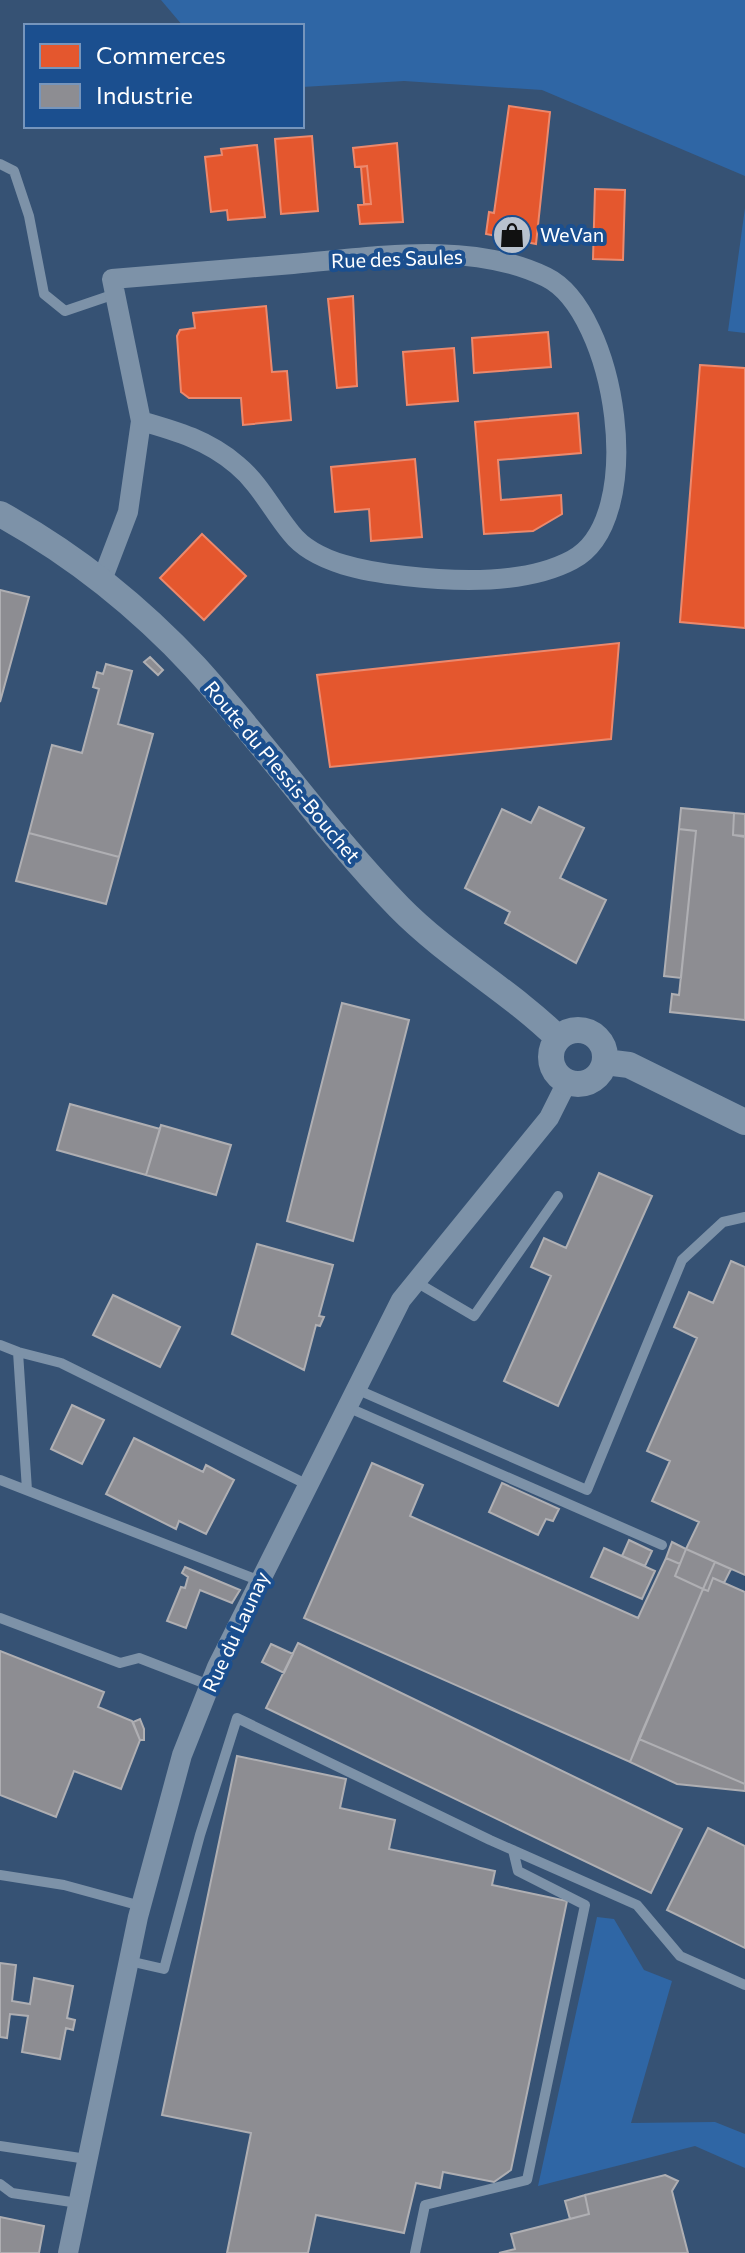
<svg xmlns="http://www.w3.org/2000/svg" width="745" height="2253" font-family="Commissioner,sans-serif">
<rect width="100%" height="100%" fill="#365274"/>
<path fill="#2f66a5" d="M161 0H745V176L542 90 404 81 302 87V26H183Z
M745 208V333L728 331Z
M597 1917 614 1919 644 1970 672 1981 631 2123 715 2122 745 2134V2168L695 2146 538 2186Z"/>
<path fill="#e4572e" stroke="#ec896d" stroke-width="2" d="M509 106 550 112 536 244 486 234 489 212 494 213Z
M312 136 318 211 281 214 275 139Z
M397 143 403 222 360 224 358 205 371 204 367 166 355 167 353 148Z
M257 145 265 217 228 220 227 210 211 212 205 157 222 155 221 149Z
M367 166 371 204H364L361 167Z
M595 189 625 190 623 260 593 259Z
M353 296 357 386 337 388 328 299Z
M266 306 272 372 287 371 291 420 243 425 241 398H189L181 392 177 336 180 330 195 328 193 313Z
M548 332 551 367 474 373 472 338Z
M454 348 458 401 407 405 403 352Z
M700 365 745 368V628L680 622Z
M578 413 581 453 498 460 501 500 561 495 562 514 533 531 484 534 475 422Z
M415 459 422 537 371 541 369 509 335 512 331 467Z
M202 534 246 576 204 620 160 578Z
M619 643 611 739 330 767 317 675Z"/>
<path fill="#8d8d92" stroke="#afafb3" stroke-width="2" d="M0 590 29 597 0 702Z
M150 657 163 670 158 675 144 662Z
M106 664 132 671 118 724 153 734 119 857 29 833 52 745 82 753 99 689 93 687 97 672 103 674Z
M539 807 584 828 560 878 606 900 576 963 505 923 510 912 465 888 502 809 531 823Z
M681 808 734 813 733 835 745 837V1020L670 1012 672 994 679 995 696 831 679 829Z
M734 813 745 814V836L733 835Z
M679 829 696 831 681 978 664 976Z
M29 833 119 857 106 904 16 881Z
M342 1003 409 1020 353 1241 287 1221Z
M70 1104 160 1129 146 1175 57 1150Z
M161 1125 231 1145 216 1195 146 1175Z
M599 1173 652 1196 558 1406 504 1381 551 1276 531 1267 544 1238 566 1248Z
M257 1244 333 1265 319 1316 324 1317 320 1326 316 1325 304 1370 232 1334Z
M731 1261 745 1267V1575L686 1549 699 1522 652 1501 670 1461 647 1451 697 1338 674 1327 689 1292 713 1303Z
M113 1295 180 1327 160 1367 93 1335Z
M72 1405 104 1420 82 1464 51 1449Z
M134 1438 203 1472 206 1465 234 1480 206 1534 179 1521 176 1529 106 1494Z
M372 1463 423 1485 410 1516 638 1618 666 1558 680 1564 675 1576 703 1589 630 1762 304 1618Z
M502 1483 559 1509 553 1521 546 1519 538 1535 489 1512Z
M629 1540 652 1551 645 1566 622 1556Z
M672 1542 686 1549 680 1564 666 1558Z
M604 1548 655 1571 642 1599 591 1577Z
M686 1549 715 1562 703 1589 675 1576Z
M715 1562 731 1569 724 1583 713 1578 708 1591 703 1589Z
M185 1567 240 1590 232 1603 200 1590 186 1628 167 1621 181 1587 185 1588 188 1577 182 1573Z
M713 1578 745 1592V1784L639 1739 703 1589 708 1591Z
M298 1643 682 1829 651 1893 266 1708Z
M271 1644 293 1654 284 1673 262 1662Z
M0 1651 104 1692 98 1707 132 1721 140 1740 121 1789 74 1771 56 1817 0 1795Z
M140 1719 144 1729V1740H140L133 1722Z
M639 1739 745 1784V1791L677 1784 630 1762Z
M237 1756 346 1779 340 1808 395 1820 389 1849 495 1871 492 1885 567 1901 511 2170 494 2182 443 2172 440 2188 416 2183 404 2233 316 2215 308 2253H227L251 2133 162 2115Z
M708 1828 745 1846V1948L667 1910Z
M0 1963 16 1965 12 2001 30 2004 34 1978 73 1986 67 2018 75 2020 73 2030 66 2028 60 2059 22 2052 28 2016 10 2014 7 2038 0 2037Z
M665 2175 678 2181 672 2191 688 2253H499L515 2249 511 2234 589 2214 585 2195Z
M585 2195 589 2214 570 2219 565 2201Z
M0 2217 44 2226 39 2253H0Z"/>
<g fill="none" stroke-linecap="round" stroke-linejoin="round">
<path stroke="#7d92a8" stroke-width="10" d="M0 164 14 171 29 216 44 294 65 311 115 294
M416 1282 474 1316 558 1196
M0 1345 18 1352 27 1490
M18 1352 61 1363 308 1485
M356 1389 587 1490 682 1260 723 1222 745 1217
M347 1407 662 1545
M0 1480 260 1581
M0 1618 120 1663 139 1658 209 1685
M0 1875 64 1885 141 1906
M129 1961 164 1969 200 1835 237 1718 490 1840 637 1905 680 1956 745 1985
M0 2146 87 2159
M0 2184 12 2193 78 2203
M415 2253 425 2205 527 2180 585 1905 518 1871 513 1850"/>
<path stroke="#7d92a8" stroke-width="20" d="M102 580 128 512 141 421C176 431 208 440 237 465 260 484 272 510 291 533 315 564 369 572 405 576 457 582 525 585 572 560 649 520 616 311 546 277 470 240 374 257 293 264 233 269 172 274 112 279L141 421
M68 2253 138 1917 182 1755 217 1667 401 1300 549 1118 567 1082"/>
<path stroke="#7d92a8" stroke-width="26" d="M0 514C73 554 138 606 195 667 266 745 326 832 399 907 448 957 509 990 558 1038
M551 1057a27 27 0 1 1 54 0a27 27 0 1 1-54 0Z
M605 1062 629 1065 745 1122"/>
</g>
<defs>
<symbol id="shop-disc" viewBox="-11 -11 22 22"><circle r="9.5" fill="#b9c2ce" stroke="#1b4f8f"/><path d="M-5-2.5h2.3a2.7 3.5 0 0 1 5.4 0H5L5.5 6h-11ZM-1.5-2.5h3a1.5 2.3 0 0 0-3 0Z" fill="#111"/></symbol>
</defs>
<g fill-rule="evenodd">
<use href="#shop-disc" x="490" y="213" width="44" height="44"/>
</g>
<g text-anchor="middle" stroke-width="8" stroke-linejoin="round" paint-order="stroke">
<g font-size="20" fill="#fff" stroke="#1b4f8f" text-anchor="start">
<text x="540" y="242">WeVan</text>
</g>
<g font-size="20" fill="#fff" stroke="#1b4f8f">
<text transform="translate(397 259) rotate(-2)" y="7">Rue des Saules</text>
<text transform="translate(282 772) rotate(50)" y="7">Route du Plessis-Bouchet</text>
<text transform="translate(236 1632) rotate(-65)" y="7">Rue du Launay</text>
</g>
</g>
<rect x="24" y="24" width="280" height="104" fill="#1b4f8f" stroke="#7695bc" stroke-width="2"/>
<rect x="40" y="44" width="40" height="24" fill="#e4572e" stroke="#7695bc" stroke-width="2"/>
<text x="96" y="64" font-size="24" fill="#ffffff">Commerces</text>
<rect x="40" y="84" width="40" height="24" fill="#8d8d92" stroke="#7695bc" stroke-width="2"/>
<text x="96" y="104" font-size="24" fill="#ffffff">Industrie</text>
</svg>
